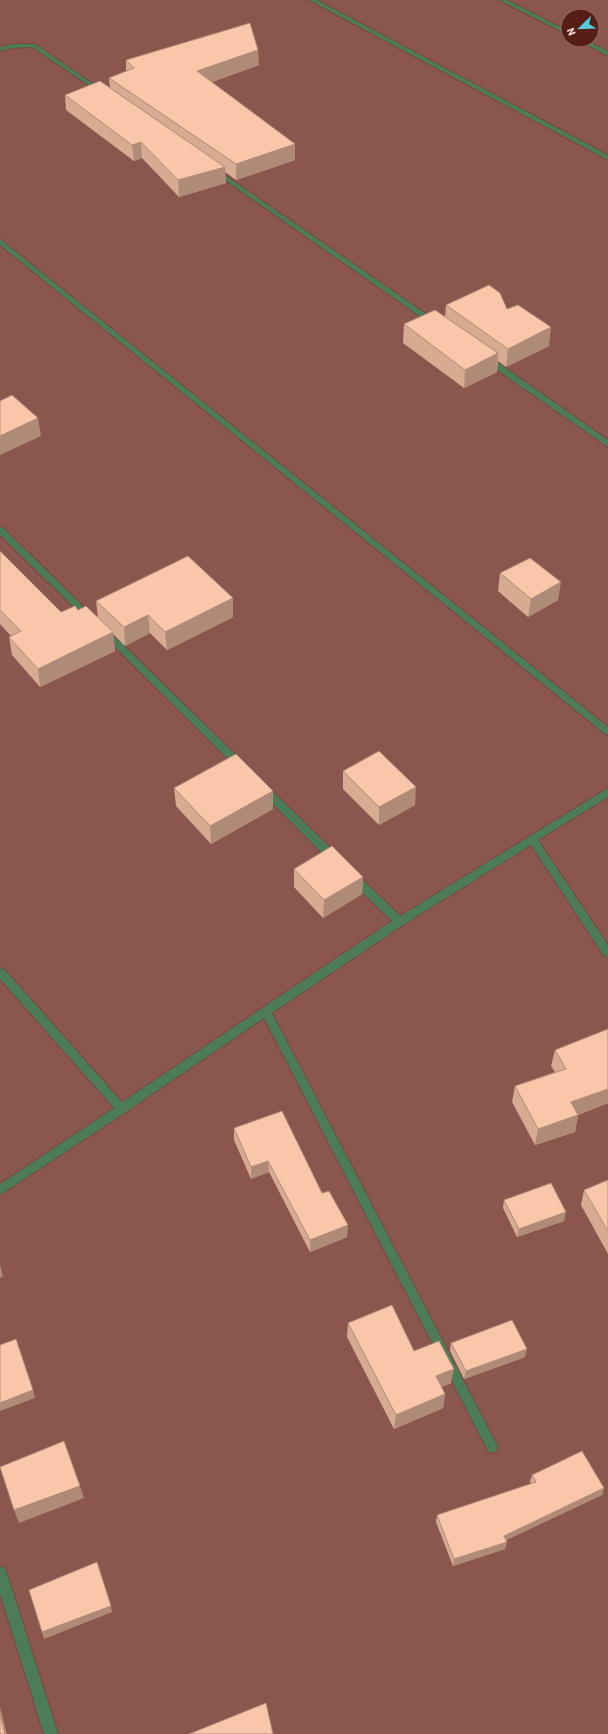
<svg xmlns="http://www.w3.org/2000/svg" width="608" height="1734" font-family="'Source Sans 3',sans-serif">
<rect width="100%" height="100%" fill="#632821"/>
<path fill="#8b564e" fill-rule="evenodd" d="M0 0H608V1734H0ZM568 16H592V40H568Z"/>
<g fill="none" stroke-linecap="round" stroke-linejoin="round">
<defs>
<path id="minor" d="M309 0H317L608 155V160Z
M499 0H507L568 31V35Z
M578 40H586L608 51V56Z
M13 44H35L105 92 100 93 32 47 13 48 0 51V47Z
M212 169H216L438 322 434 324H431L212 171Z
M0 239 608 727V735L605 734 0 245Z
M484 357H490L608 440V447L484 361Z
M0 527 3 528 93 616 94 618 93 620H87L0 535Z
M106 630 109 631 244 763 246 766 244 769H238L103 635 102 633Z
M264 785 267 786 339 856 340 859 339 862H331L261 792 259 789 261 786Z
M608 788V797L538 840 608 945V957L604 956 531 845 403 925 272 1013 496 1443 498 1447 496 1451 492 1453 488 1451 264 1018 126 1112 0 1195V1184L114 1108 0 979V968L4 969 122 1102 392 921 348 879 347 876 348 873H356L400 916Z
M0 1566 5 1568 7 1573 58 1734H44L0 1594Z"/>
</defs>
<use href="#minor" stroke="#7c453f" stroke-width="2"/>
<use href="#minor" fill="#4d7d57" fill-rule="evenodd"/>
</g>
<path fill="#d7aa92" d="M126 60 259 65 212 82 295 144V160L236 180 225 172 226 183 179 197 142 158 134 161 66 110 65 95 110 88 109 78 126 71Z
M446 305 507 309 549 346 506 367 498 361 497 372 464 388 403 343 404 324 445 317Z
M0 551 61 612 98 618 96 601 233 617 167 650 150 633 125 646 113 634 115 651 40 687 12 655 9 637 11 636 0 624Z
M500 573 558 600 528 617 498 591Z
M343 771 415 805 379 825 343 789Z
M174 788 273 809 211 844 176 806Z
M294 869 363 877 362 894 323 918 294 887Z
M608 1029V1103L578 1115 575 1132 535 1145 512 1102 515 1086 555 1072 551 1066 555 1050Z
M234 1128 322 1193 347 1237 310 1252 269 1172 251 1179 234 1140Z
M608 1180V1254L581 1205 584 1190Z
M504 1200 564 1221 517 1237 503 1208Z
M348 1323 414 1351 451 1383 441 1387 445 1394 443 1408 394 1429 347 1337Z
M451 1343 525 1357 464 1379 450 1351Z
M532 1475 604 1488 602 1495 506 1540 505 1549 453 1566 436 1522 437 1515 531 1484 530 1482Z"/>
<path fill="#af8b77" d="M258 50 259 65 198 87 197 71Z
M141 142 142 158 134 161 132 145Z
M295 144V160L236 180V164Z
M225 167 226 183 179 197 178 180Z
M551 327 549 346 506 367 508 349Z
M498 353 497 372 464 388 465 370Z
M38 418 41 436 0 455V436Z
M561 582 558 600 528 617 531 599Z
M233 598V617L167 650 165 632Z
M148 615 150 633 125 646 124 627Z
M113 632 115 651 40 687 38 669Z
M416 787 415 805 379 825V807Z
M273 791V809L211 844 210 826Z
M363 877 362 894 323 918 324 900Z
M608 1089V1103L567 1119 571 1102Z
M578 1115 575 1132 535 1145 538 1129Z
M268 1161 269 1172 251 1179V1167Z
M566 1212 564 1221 517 1237 519 1229Z
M348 1225 347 1237 310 1252V1240Z
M0 1265 3 1276 0 1278Z
M527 1349 525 1357 464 1379 466 1371Z
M454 1369 451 1383 434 1390 436 1376Z
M33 1390 35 1398 0 1411V1403Z
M445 1394 443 1408 394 1429 396 1415Z
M80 1486 84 1498 19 1523 14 1510Z
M604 1488 602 1495 502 1542 504 1536Z
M507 1542 505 1549 453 1566 454 1559Z
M111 1606 112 1612 44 1639 42 1632Z
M0 1707 7 1734H5L0 1714Z"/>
<path fill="#fac6aa" stroke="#af8b77" d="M250 23 258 50 197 71 295 144 236 164 109 78 134 68 126 60Z
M100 81 225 167 178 180 141 142 132 145 65 95Z
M489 285 500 293 507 309 518 305 551 327 508 349 446 305Z
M435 310 498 353 465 370 404 324Z
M12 395 38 418 0 436V401Z
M0 551 61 612 75 606 78 610 86 606 113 632 38 669 9 637 21 631 0 610Z
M188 556 233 598 165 632 148 615 124 627 96 601Z
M530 558 561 582 531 599 500 573Z
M379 751 416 787 379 807 343 771Z
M236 754 273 791 210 826 174 788Z
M332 846 363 877 324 900 294 869Z
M608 1029V1089L571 1102 578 1115 538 1129 515 1086 566 1069 555 1050Z
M282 1111 322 1193 329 1191 348 1225 310 1240 268 1161 251 1167 234 1128Z
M608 1180V1231L584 1190Z
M551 1183 566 1212 519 1229 504 1200Z
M392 1305 414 1351 439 1341 454 1369 436 1376 445 1394 396 1415 348 1323Z
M512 1320 527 1349 466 1371 451 1343Z
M16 1339 33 1390 0 1403V1345Z
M64 1441 80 1486 14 1510 0 1467Z
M582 1451 604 1488 504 1536 507 1542 454 1559 437 1515 536 1482 532 1475Z
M97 1562 111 1606 42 1632 29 1590Z
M266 1703 273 1734H189Z
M0 1714 5 1734H0Z"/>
<g transform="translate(580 28) rotate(247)"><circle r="19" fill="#571d17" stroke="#9a6b65"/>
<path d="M0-3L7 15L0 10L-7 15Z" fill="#54cadd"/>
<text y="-6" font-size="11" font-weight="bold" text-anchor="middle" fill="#ffe0db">N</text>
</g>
</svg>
